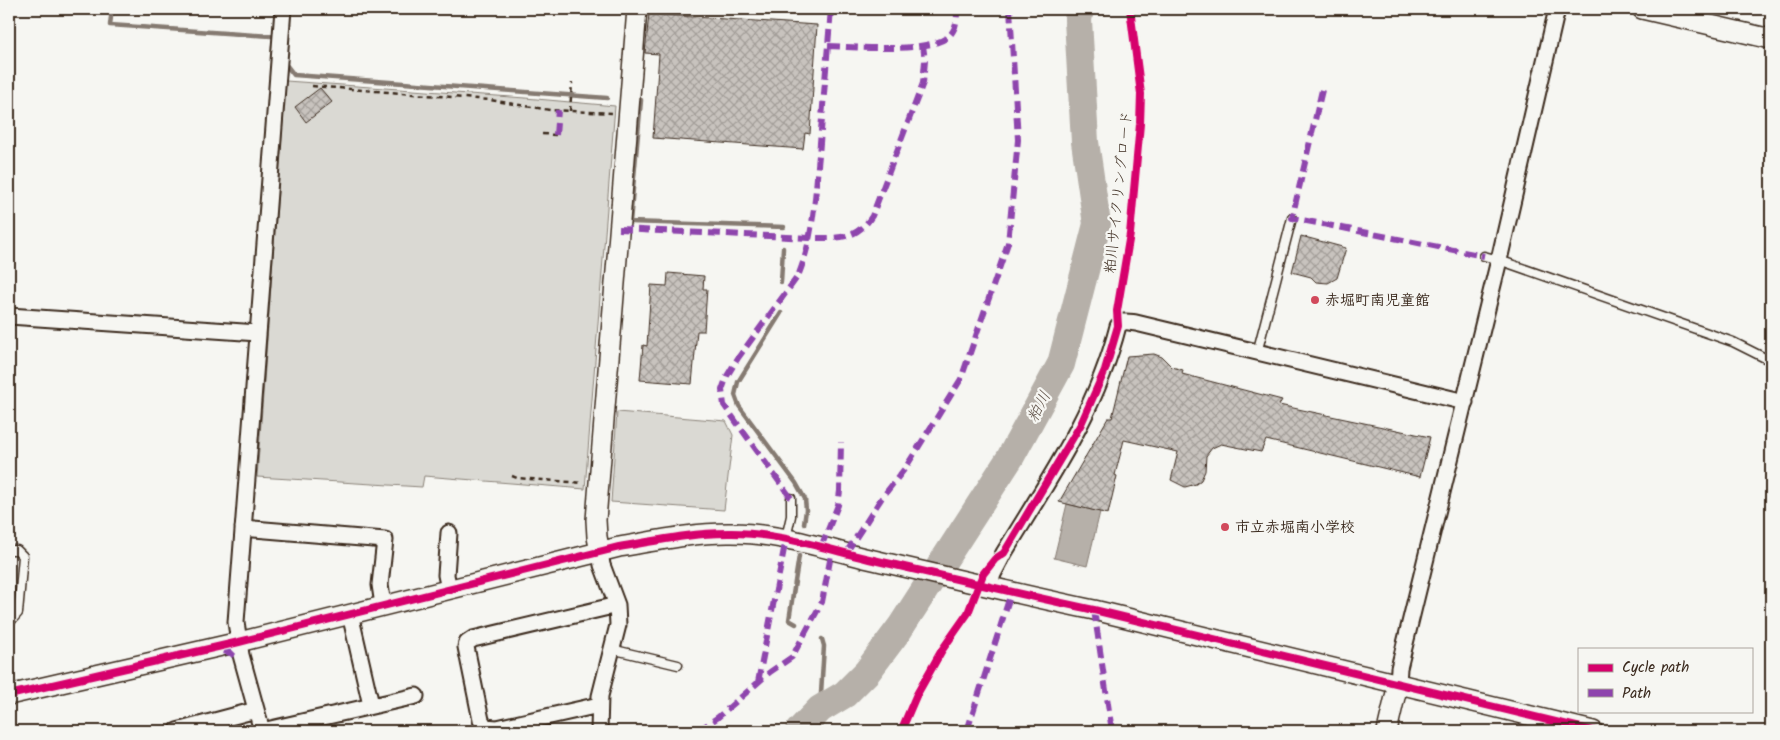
<svg xmlns="http://www.w3.org/2000/svg" width="1780" height="740" font-family="Kalam,'Klee One',sans-serif">
<defs>
<pattern id="building-cross-hatch" width="8" height="8" patternUnits="userSpaceOnUse" patternTransform="scale(1.25)"><rect width="8" height="8" fill="#c8c3be"/><path d="M0 0l8 8M0 8l8-8" fill="none" stroke="#a49f9a"/></pattern>
</defs>
<rect width="100%" height="100%" fill="#f6f6f2"/>
<filter id="ink" filterUnits="userSpaceOnUse"><feTurbulence type="fractalNoise" baseFrequency=".02" numOctaves="2"/><feDisplacementMap in="SourceGraphic" scale="10" xChannelSelector="R" yChannelSelector="G"/><feConvolveMatrix kernelMatrix="1 2 1 2 8 2 1 2 1" color-interpolation-filters="sRGB"/></filter>
<g filter="url(#ink)">
<path fill="#dad9d3" stroke="#8a8278" d="M286 81 525 98 615 106 585 489 424 476 422 487 257 477Z
M617 412 726 421 733 435 724 510 611 502Z"/>
<path fill="#b6b0a9" stroke="#857a71" d="M1067 504 1100 512 1087 566 1054 558Z"/>
<g fill="none" stroke-linecap="round" stroke-linejoin="round">
<path stroke="#857a71" stroke-width="4.5" d="M112 9 110 25 271 36
M287 66 294 75 607 98
M641 100 630 222 784 227
M781 282 783 248
M781 313 738 382 735 395 739 406 796 483 805 499 806 510 804 524
M796 624 789 620 799 556
M820 709 824 646 822 639"/>
<path stroke="#b6b0a9" stroke-width="28" d="M799 731 820 709 845 694 867 672 900 628 1010 458 1061 364 1097 224 1085 142 1078 20 1080 9"/>
</g>
<path fill="url(#building-cross-hatch)" stroke="#3b2a1e" d="M649 14 817 25 810 134 805 133 803 149 653 138 659 54 645 53Z
M320 88 332 102 306 122 295 107Z
M1301 236 1346 248 1337 278 1328 283 1316 282 1311 277 1292 272Z
M668 273 704 276 703 289H707L704 331H697L692 384 640 380 643 345 647 346 651 285 667 286Z
M1154 354 1162 357 1172 367 1183 370 1182 374 1282 400 1279 405 1430 437 1420 477 1266 440 1261 452 1221 444 1212 448 1206 456 1205 471 1201 480 1196 484 1185 487 1171 480 1178 452 1124 440 1115 475 1117 476 1108 514 1059 502 1108 418H1112L1127 356Z"/>
<g fill="none" stroke-linecap="round" stroke-linejoin="round">
<defs>
<path id="service" d="M1484 256 1499 260 1733 342 1771 361
M1257 353 1292 218
M786 538 791 516V498
M9 550H17L23 556 18 613 11 621 9 622
M611 649 678 665"/>
<path id="minor" d="M9 316 258 333
M243 528 385 540 380 585 383 605
M989 587 993 574 1004 553C1049 479 1096 412 1118 326 1123 320 1128 322 1136 323L1465 402
M449 589 446 575 449 533
M350 614 371 705
M1398 684 1399 668 1499 260 1557 9
M599 705 497 728 485 727 481 720 466 647 467 643 473 639 617 605
M177 731 256 710
M262 731 241 655 236 622 283 9
M262 731 416 696
M599 731 600 696 618 625 617 605 602 565 600 552"/>
<path id="tertiary" d="M1642 9 1771 39
M600 552 597 537 596 520 637 9
M9 695 239 642 619 547C655 541 691 533 728 533 775 532 823 548 869 559 944 576 1018 594 1094 610L1593 731
M1387 731 1398 684"/>
</defs>
<use href="#service" stroke="#3b2a1e" stroke-width="11"/>
<use href="#minor" stroke="#3b2a1e" stroke-width="19"/>
<use href="#tertiary" stroke="#3b2a1e" stroke-width="22"/>
<path stroke="#3b2a1e" stroke-width="2.5" stroke-dasharray="5 4" stroke-linecap="butt" d="M312 86 490 100 550 110 612 113
M570 111 572 83
M542 134 556 135
M512 476 517 478 583 483"/>
<use href="#service" stroke="#f6f6f2" stroke-width="8"/>
<use href="#minor" stroke="#f6f6f2" stroke-width="15"/>
<use href="#tertiary" stroke="#f6f6f2" stroke-width="19"/>
<path stroke="#8e44ad" stroke-width="6" stroke-dasharray="12 6" stroke-linecap="butt" d="M828 46C854 47 932 54 950 35 957 28 957 17 957 9
M1322 90 1292 218 1484 256
M556 135 558 110
M619 229 810 238C836 238 856 241 872 216L923 83 925 61 923 45
M791 498 724 405 722 390 727 376 738 358 798 276C814 238 815 195 819 155 823 106 827 57 831 9
M821 547 838 505 840 491 841 442
M846 553 881 499 906 467 961 379 1008 243 1018 140 1010 9
M1094 610 1112 731
M224 651 231 653 234 656
M758 682 786 539
M698 731 717 718 770 672 792 657 822 602 832 550
M967 731 1011 593"/>
<defs>
<path id="cycleway" d="M9 695 239 642 619 547C655 541 691 533 728 533 775 532 823 548 869 559 944 576 1018 594 1094 610L1593 731
M901 731 916 696 942 650 968 613 983 574 995 559 1004 553 1081 424 1105 370 1118 326 1117 311 1130 234 1140 124 1141 94 1130 9"/>
</defs>
<use href="#cycleway" stroke="#f6f6f2" stroke-width="11"/>
<use href="#cycleway" stroke="#d6006c" stroke-width="8"/>
</g>
</g>
<g fill="#d1495b" stroke="#f6f6f2" stroke-width="2">
<circle cx="1315" cy="300" r="5"/>
<circle cx="1225" cy="527" r="5"/>
</g>
<g text-anchor="middle" stroke-width="4.5" stroke-linejoin="round" paint-order="stroke">
<g font-size="15" fill="#3b2a1e" stroke="#f6f6f2">
<text transform="translate(1118 192) rotate(-84)" y="5">粕川サイクリングロード</text>
</g>
<g font-size="15" font-weight="bold" fill="#3b2a1e" stroke="#f6f6f2" text-anchor="start">
<text x="1325" y="305">赤堀町南児童館</text>
<text x="1235" y="532">市立赤堀南小学校</text>
</g>
<g font-size="16" font-style="italic" fill="#605248" stroke="#f6f6f2">
<text transform="translate(1038 406) rotate(-62)" y="6">粕川</text>
</g>
</g>
<rect width="1780" height="740" fill="none" stroke="#f6f6f2" stroke-width="30"/>
<rect x="15" y="15" width="1750" height="710" fill="none" stroke="#3b2a1e" stroke-width="2" filter="url(#ink)"/>
<rect x="1578" y="648" width="175" height="65" fill="#f6f6f2" stroke="#aba49d"/>
<rect x="1588" y="664" width="25" height="8" fill="#d6006c" stroke="#aba49d"/>
<text x="1622" y="672" font-size="15" fill="#3b2a1e">Cycle path</text>
<rect x="1588" y="689" width="25" height="8" fill="#8e44ad" stroke="#aba49d"/>
<text x="1622" y="698" font-size="15" fill="#3b2a1e">Path</text>
</svg>
